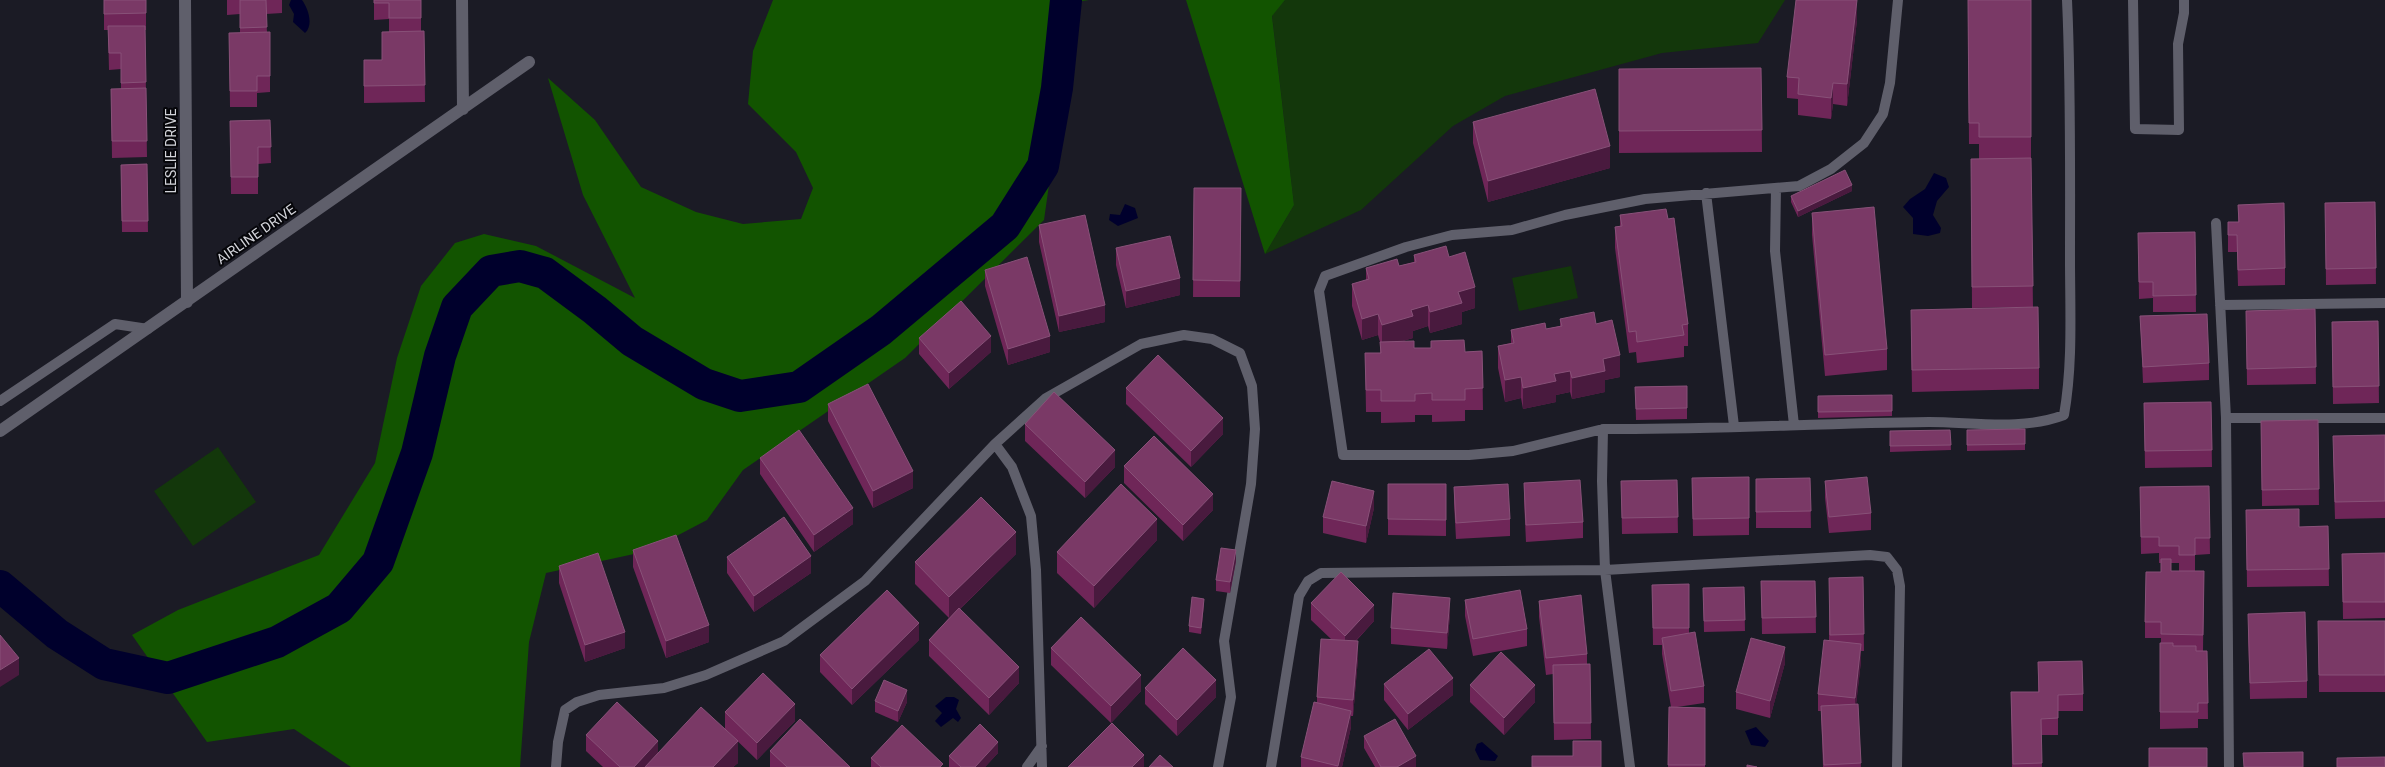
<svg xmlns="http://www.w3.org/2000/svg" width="2385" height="767" font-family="Roboto,sans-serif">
<rect width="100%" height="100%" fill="#1b1b25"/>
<path fill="#13370b" d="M1285 0H1785L1758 43 1662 53 1505 96 1453 126 1361 210 1265 254 1294 205 1272 15Z
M1571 266 1578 298 1519 311 1512 278Z
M218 447 256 502 193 546 154 491Z"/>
<path fill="#125400" d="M773 0H1089L1075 2 1044 220 905 358 743 470 707 520 648 551 546 573 529 642 520 767H351L294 729 207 742 132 635 178 610 319 555 375 463 397 358 421 286 455 243 484 234 536 246 635 298 583 195 548 78 595 120 641 187 696 212 743 224 801 219 813 188 796 152 748 104 753 51Z
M1186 0H1285L1272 16 1294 205 1265 254Z"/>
<path fill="#00002c" d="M291 0H302C308 8 314 25 305 33L293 22 294 14 289 5Z
M1934 173 1946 178 1949 187 1937 201 1933 215 1941 228 1940 233 1928 236 1913 234V218L1903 207 1910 199 1925 189Z
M1125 204 1135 208 1138 218 1118 226 1109 220 1110 214 1120 215Z
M946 697H954L959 700 956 709 961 718 958 722 953 718 941 727 935 721 942 713 935 706Z
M1756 727 1769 741 1765 747 1751 745 1745 731Z
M1482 742 1498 756 1495 761 1480 760 1475 750 1477 744Z"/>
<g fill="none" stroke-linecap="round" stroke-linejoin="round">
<path stroke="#00002c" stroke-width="32" d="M0 586 57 634 104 664 168 678 277 642 339 608 378 562 417 453 440 356 457 307 491 271 520 266 545 273 595 310 632 341 704 384 740 396 799 387 881 330 1005 226 1043 166 1057 88 1066 0"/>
<path stroke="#5f5f6b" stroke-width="10" d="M2133 0 2135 129 2179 130 2178 44 2184 13V0
M1776 188 1775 251 1794 425
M1706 193 1734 426
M2216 223 2226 418 2229 767
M2220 305 2385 303
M0 401 115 324 148 329
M2226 418H2385
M1603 429C1712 430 1820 423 1929 422 1973 422 2022 431 2064 415 2073 364 2070 310 2070 259 2070 172 2071 86 2067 0
M995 444 1012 467 1031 516 1036 570 1042 767
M556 767 558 742 565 710 577 702 599 695 664 688 706 675 784 641 865 581 995 444 1046 398 1141 344 1184 335 1212 339 1240 353 1252 386 1255 429 1251 484 1224 641 1231 697 1218 767
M1027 767 1042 746
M1271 767 1299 596 1308 581 1321 573 1605 570 1870 555 1887 557 1897 570 1900 586 1897 767
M1630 767 1605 570 1602 481 1603 429 1513 451 1469 455H1343L1319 291 1325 276 1406 247 1452 235 1512 230 1565 215 1645 199 1799 186 1831 169 1864 143 1883 114 1890 83 1898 0"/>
<path stroke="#5f5f6b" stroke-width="12" d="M185 0 187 302
M462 0 463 109
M0 431 529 62"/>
</g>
<path fill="#6f2658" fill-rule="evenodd" d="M104 0H146V30H145L147 157 112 158 111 89H121V69L109 70 108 30H104Z
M227 0H282V13L266 14 267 32H270V92L257 93V107H230L229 33H240V14L227 15Z
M374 0H421V31H424L425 102 364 103V60H382L389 32V19L374 20Z
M1968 0H2031V158L2033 307 1972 308 1971 159H1979V144H1969Z
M1857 20 1847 106 1833 104 1831 119 1798 115V99L1787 98V77Z
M1761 68 1762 152 1619 153V69Z
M270 120 271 163 258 164V194H231L230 121Z
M1473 122 1610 168 1488 202 1473 143Z
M147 164 148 232H122L121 165Z
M1194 188H1241L1240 297H1193Z
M1852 191 1798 217 1791 202V196Z
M2375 202 2376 284 2326 285 2325 203Z
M2238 205 2285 268V285L2238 286 2237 252H2228V222H2238Z
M1812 213 1887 349V370L1825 376 1812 235Z
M1620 215 1668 219 1688 324V346H1684V357L1637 363 1636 352 1629 353 1615 248V227L1620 226Z
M1039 225 1105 322 1059 332 1039 242Z
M2195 232 2196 312H2153V298L2139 299 2138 233Z
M1116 248 1180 295 1126 308 1116 265Z
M1414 255 1449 257 1475 308 1462 312V324L1430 333 1428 326 1413 331V338L1399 342 1414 348 1465 352 1482 351 1483 410H1465V421L1432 422V415H1415V422L1381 423V412H1366L1365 353H1380V342L1378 335 1362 340 1352 306V284L1366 280V268L1399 266 1414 262Z
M985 270 1050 352 1008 365 985 286Z
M2315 309 2316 384 2247 385 2246 311Z
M2140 316 2209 363V380L2143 383Z
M1560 319 1596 324 1620 377 1605 380V392L1572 399 1570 392 1556 395V402L1523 409 1521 398 1505 402 1498 368V346L1511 343V330L1546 329 1560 326Z
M2378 321 2379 403 2333 404 2332 322Z
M1911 331 2039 368V389L1912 392Z
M919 338 991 352 949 389 919 354Z
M1687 386V419L1636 420 1635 387Z
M1126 388 1223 434 1191 467 1126 404Z
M1892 395V416L1818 418V396Z
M2211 402 2212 467 2145 468 2144 403Z
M828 404 913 488 873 508 828 421Z
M2318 420 2319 505 2262 506 2261 421Z
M1025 424 1115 467 1085 498 1025 441Z
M2025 429V450L1967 451V430Z
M1950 430 1951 450 1890 452V431Z
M2385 435V518L2335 519 2333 453Z
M760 458 853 524 814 552 760 474Z
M1124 466 1213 510 1183 541 1124 483Z
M1749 477V535L1693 536 1692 478Z
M1810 478 1811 528H1756V479Z
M1677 480 1678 533 1622 534 1621 481Z
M1825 481 1871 513V530L1829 533 1825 498Z
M1524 483 1583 522V538L1526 542 1524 500Z
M1388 484H1446V536L1388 535Z
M2209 486 2210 554 2195 555V571H2204L2203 651H2207L2208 719H2198V728L2160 729V643H2161V638H2145V622L2161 572V563H2159V553L2141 554 2140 487ZM2171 563H2179V571H2171Z
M1454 487 1510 519V536L1456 539 1454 503Z
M1374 508 1366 543 1323 533V517Z
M2246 510 2299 527 2328 526 2329 586 2247 587Z
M1157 540 1094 608 1057 573V552Z
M633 550 709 642 666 658 633 567Z
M2385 553V618L2343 619 2342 554Z
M1016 554 960 609 1019 683 989 715 929 656V640L949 618 915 584V562Z
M727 557 811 573 754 612 727 573Z
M1236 561 1230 593 1216 591V580Z
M559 566 625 648 585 662 559 583Z
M1863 577 1864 651H1861V661L1856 704H1858L1861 767H1823L1821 711H1818V694L1829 641V578Z
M1761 581H1815L1816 633 1762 634Z
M1689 584V633L1704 686V703L1677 707 1705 708V767H1668L1669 707H1671L1662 654V645H1653L1652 585Z
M1744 587 1745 631 1704 632 1703 588Z
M1465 600 1527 629V646L1473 656 1465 616Z
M1539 601 1587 654V664H1590L1591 739 1554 740 1553 674 1546 675 1539 617Z
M1311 603 1374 621 1356 641 1358 658 1353 716H1351V727L1342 767H1301V757L1317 703V697L1331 639 1311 620Z
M1204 604 1201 634 1189 632V626Z
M1450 614 1447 649 1391 644V628Z
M2318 621H2385V692H2319Z
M2248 630 2307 681V698L2250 699Z
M919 640 852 705 820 672V655Z
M1051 648 1141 691 1111 723 1051 665Z
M2038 662 2083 694V711H2058V735H2041L2042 767H2012L2011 692H2038Z
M1785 663 1770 718 1736 709V692Z
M1384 684 1453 695 1408 730 1384 700Z
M1470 685 1535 702 1504 735 1470 702Z
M1145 688 1216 697 1177 736 1145 704Z
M875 701 907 702 898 722 875 712Z
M725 712 795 721 757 760 725 729Z
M586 735 658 753 738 763 733 767H603L586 751Z
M1364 736 1416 767H1375L1364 748Z
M770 751 850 767H770Z
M998 753 985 767H949V756Z
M871 758 943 767H871Z"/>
<path fill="#491a3e" d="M1857 0V20L1847 106V84Z
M1833 83V104L1831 119V98Z
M1610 146V168L1488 202V181Z
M1852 185V191L1798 217V211Z
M1180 278V295L1126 308V291Z
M1475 287V308L1462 312V324L1430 333V312L1458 292Z
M1105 305V322L1059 332V316Z
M1428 305V326L1413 331V338L1382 347V325L1411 310Z
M1378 314V335L1362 340V319Z
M991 336V352L949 389V373Z
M1050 336V352L1008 365V349Z
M1620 355V377L1605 380V392L1572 399V378L1603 359Z
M1570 371V392L1556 395V402L1523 409V388L1554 374Z
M1521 377V398L1505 402V380Z
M1223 418V434L1191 467V451Z
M1115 450V467L1085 498V482Z
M913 471V488L873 508V491Z
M1374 491V508L1366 543V526Z
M1213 494V510L1183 541V525Z
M853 508V524L814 552V535Z
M1157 519V540L1094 608V586Z
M1016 532V554L949 619V597Z
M1236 550V561L1230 593V582Z
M811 556V573L754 612V596Z
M1450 598V614L1447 649V633Z
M1204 599V604L1201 634V628Z
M1374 605V621L1345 652V636Z
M919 623V640L852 705V689Z
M709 625V642L666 658V641Z
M625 632V648L585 662V645Z
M1358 641V658L1353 716V700Z
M1861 644V661L1855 715V698Z
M1785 647V663L1770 718V701Z
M19 658V675L0 687V670Z
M1019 667V683L989 715V698Z
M1141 675V691L1111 723V706Z
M1453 678V695L1408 730V714Z
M1216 680V697L1177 736V720Z
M1535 685V702L1504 735V718Z
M907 690V702L898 722V711Z
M795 704V721L757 760V743Z
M1351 711V727L1342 767H1338Z
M658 741V758L649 767H634Z
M738 741V763L733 767H713Z
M998 742V753L985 767H975Z
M1144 755V767H1132Z
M1416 756V767H1397Z"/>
<path fill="#7a3966" stroke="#885178" d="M104 0H146V13L104 14Z
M240 0H266L267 27 240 28Z
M374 0H421V18H389V3H374Z
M1796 0H1857L1847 84 1833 83 1831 98 1798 94 1799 78 1787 77Z
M1968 0H2031V137H1979V123H1969Z
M108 26H145L146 82 121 83V53H109Z
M424 31 425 85 364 86V60H382V32Z
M270 32V76H257V91H230L229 33Z
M1761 68 1762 130 1619 131V69Z
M146 88 147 141H112L111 89Z
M1595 89 1610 146 1488 181 1473 122Z
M270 120 271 147H258V177H231L230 121Z
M2031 158 2033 286 1972 287 1971 159Z
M147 164 148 221H122L121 165Z
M1845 170 1852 185 1798 211 1791 196Z
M1194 188H1241L1240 281 1193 280Z
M2375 202 2376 268 2326 269 2325 203Z
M2284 203 2285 268 2238 270 2237 235H2228V222H2239L2238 205Z
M1874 207 1887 349 1825 355 1812 213Z
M1666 209 1668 219 1674 218 1688 324 1682 325 1684 335 1637 342 1636 331 1629 332 1615 227 1622 226 1620 215Z
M1085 215 1105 305 1059 316 1039 225Z
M2195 232 2196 295 2153 296V282H2139L2138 233Z
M1170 236 1180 278 1126 291 1116 248Z
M1446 246 1449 257 1465 252 1475 287 1458 292 1462 303 1430 312 1428 305 1411 310 1413 316 1382 325 1378 314 1362 319 1352 284 1369 279 1366 268 1397 259 1399 266 1416 262 1414 255Z
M1027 257 1050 336 1008 349 985 270Z
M961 301 991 336 949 373 919 338Z
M2038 307 2039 368 1912 370 1911 310Z
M2315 309 2316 367 2247 369 2246 311Z
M1594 312 1596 324 1612 320 1620 355 1603 359 1605 371 1572 378 1570 371 1554 374 1556 381 1523 388 1521 377 1505 380 1498 346 1514 343 1511 330 1545 323 1546 329 1562 326 1560 319Z
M2207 314 2209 363 2143 367 2140 316Z
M2378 321 2379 386 2333 387 2332 322Z
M1464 340 1465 352 1482 351 1483 388 1465 389V400H1432V393L1415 394V401H1381V390H1366L1365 353H1381L1380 342 1414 341V348H1431V341Z
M1158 355 1223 418 1191 451 1126 388Z
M868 384 913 471 873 491 828 404Z
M1687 386V408L1636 409 1635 387Z
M1054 392 1115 450 1085 482 1025 424Z
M1892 395V411L1818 412V396Z
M2211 402 2212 450 2145 451 2144 403Z
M2318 420 2319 489 2262 490 2261 421Z
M2025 429V444L1967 445V430Z
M799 430 853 508 814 535 760 458Z
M1950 430 1951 445 1890 446V431Z
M2385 435V501L2335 502 2333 436Z
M1154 436 1213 494 1183 525 1124 466Z
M1749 477V518L1693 519 1692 478Z
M1867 477 1871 513 1829 517 1825 481Z
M1810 478 1811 511 1756 512V479Z
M1580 480 1583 522 1526 525 1524 483Z
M1677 480 1678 517 1622 518 1621 481Z
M1332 481 1374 491 1366 526 1323 517Z
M1121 484 1157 519 1094 586 1057 552Z
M1388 484H1446V520L1388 519Z
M1508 484 1510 519 1456 523 1454 487Z
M2209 486 2210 538H2195V555H2179V546H2159V537H2141L2140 487Z
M981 497 1016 532 949 597 915 562Z
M2299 509V527L2328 526 2329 569 2247 570 2246 510Z
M784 517 811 556 754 596 727 557Z
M676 535 709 625 666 641 633 550Z
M1221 548 1236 550 1230 582 1216 580Z
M598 553 625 632 585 645 559 566Z
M2385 553V602H2343L2342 554Z
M2161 559H2171V571H2204L2203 635 2161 634V622H2145L2146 572H2161Z
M1341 572 1374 605 1345 636 1311 603Z
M1863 577 1864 634 1830 635 1829 578Z
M1761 581H1815L1816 617 1762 618Z
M1689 584V628H1653L1652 585Z
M1744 587 1745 620 1704 621 1703 588Z
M887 590 919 623 852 689 820 655Z
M1520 590 1527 629 1473 639 1465 600Z
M1393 593 1450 598 1447 633 1391 628Z
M1581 595 1587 654 1546 658 1539 601Z
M1192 597 1204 599 1201 628 1189 626Z
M959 608 1019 667 989 698 929 640Z
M2305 612 2307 681 2250 683 2248 614Z
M1081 617 1141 675 1111 706 1051 648Z
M2318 621H2385V675H2319Z
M1695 632 1704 686 1671 691 1662 638Z
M0 635 19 658 0 670Z
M1751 638 1785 647 1770 701 1736 692Z
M1321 639 1358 641 1353 700 1317 697Z
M1824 640 1861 644 1855 698 1818 694Z
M2160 643H2173V646H2196V651H2207L2208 703H2198V712H2160Z
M1183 648 1216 680 1177 720 1145 688Z
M1429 649 1453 678 1408 714 1384 684Z
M1501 652 1535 685 1504 718 1470 685Z
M2082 661 2083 694 2058 695V718L2041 719 2042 763 2013 764 2011 692H2039L2038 662Z
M1590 664 1591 723H1554L1553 665Z
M763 673 795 704 757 743 725 712Z
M884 680 907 690 898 711 875 701Z
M617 702 658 741 634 767H620L586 735Z
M1314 702 1351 711 1338 766 1301 757Z
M1858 704 1861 763 1824 765 1821 706Z
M701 707 738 741 713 767H645Z
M1669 707 1705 708V765H1668Z
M800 719 850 767H787L770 751Z
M1395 719 1416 756 1397 767H1381L1364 736Z
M1112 723 1144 755 1132 767H1068Z
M980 724 998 742 975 767H961L949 756Z
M902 725 943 764 940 767H881L871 758Z
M1573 741H1601V767H1532V756H1573Z
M2149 748H2207V767H2149Z
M2303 752V767H2244L2243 753Z
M1160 755 1173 767H1149Z
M2385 757V767H2337V758Z
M1747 765 1757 767H1747Z"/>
<g text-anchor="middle" stroke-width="4" stroke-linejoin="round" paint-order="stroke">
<g font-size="14" fill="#d3d4da" stroke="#06060a">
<text transform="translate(171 151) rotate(-90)" y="5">LESLIE DRIVE</text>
<text transform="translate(256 234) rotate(-35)" y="5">AIRLINE DRIVE</text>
</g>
</g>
</svg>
